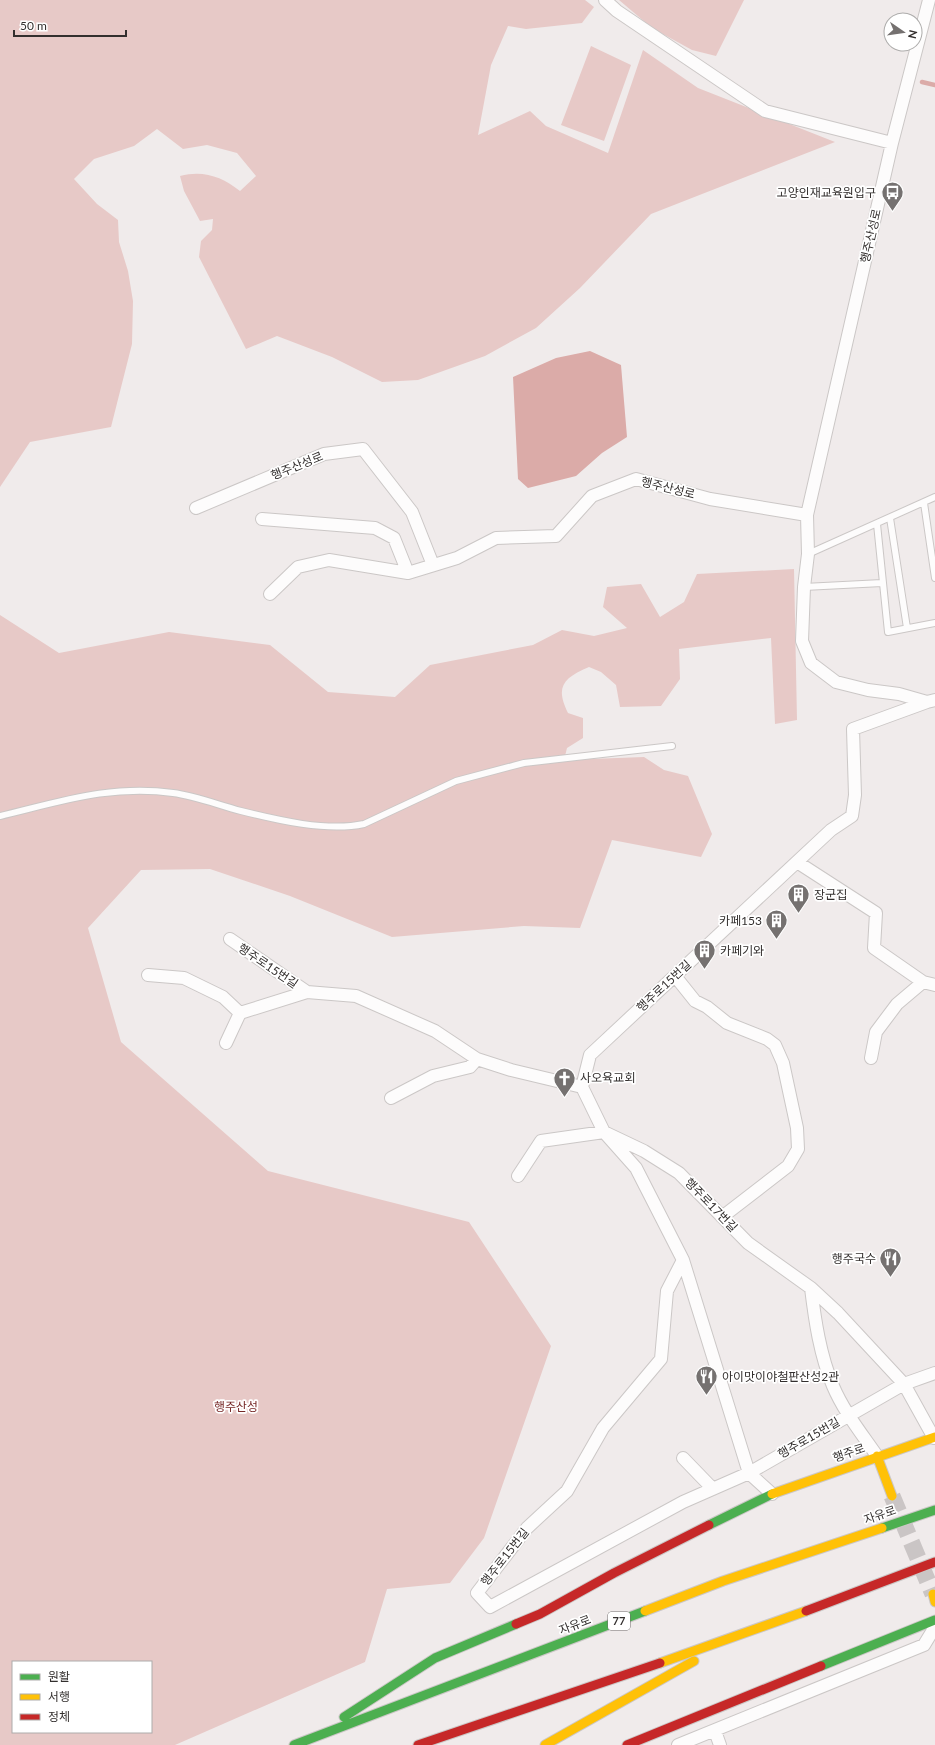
<svg xmlns="http://www.w3.org/2000/svg" width="935" height="1745" font-family="Lato,'Noto Sans KR',sans-serif">
<rect width="100%" height="100%" fill="#f0ebeb"/>
<path fill="#e7c9c7" fill-rule="evenodd" d="M0 0H585L594 7 582 23 526 29 508 26 491 65 478 135 530 111 546 126 608 153 643 50 698 88 835 142 651 214 580 288 536 328 485 356 418 380 382 382 332 357 277 336 246 349 199 257 201 241 212 230 213 219 200 221 184 191 180 176C204 170 222 177 240 191L256 176 237 153 207 145 183 149 157 129 134 146 94 159 74 179 97 204 118 220 119 242 128 271 133 301 132 344 111 427 30 442 0 487Z
M619 0H744L716 56 692 50 652 28Z
M591 46 631 65 604 141 561 125Z
M794 569 797 720 775 724 771 638 679 649 680 679 661 706 620 707 616 685 601 672 589 667C563 678 555 687 568 713L583 718V738L567 748 564 760 644 757 664 770 688 776 712 834 701 857 612 840 580 928 524 926 392 937 290 896 210 869 141 870 88 928 121 1042 268 1171 469 1222 551 1346 484 1538 450 1583 387 1589 365 1662 175 1745H0V615L59 653 169 632 270 645 328 692 395 697 430 665 533 645 562 630 594 636 627 628 603 607 607 587 641 584 660 617 684 602 697 574ZM13 1662H151V1732H13Z"/>
<path fill="#dbaba8" d="M590 351 621 365 627 437 602 453 576 476 528 488 518 479 513 377 556 358Z"/>
<g fill="none" stroke-linecap="round" stroke-linejoin="round">
<path stroke="#dbaba8" stroke-width="4.5" d="M922 82 935 85"/>
<path stroke="#cac5c5" stroke-width="17" stroke-dasharray="17 8" stroke-linecap="butt" d="M892 1496 933 1594"/>
<defs>
<path id="lane" d="M924 503 935 578
M890 518 907 628
M877 524 888 632 935 623
M808 554 935 497
M804 587 882 583
M0 816C59 802 112 784 173 793 196 796 218 805 241 811 277 820 327 832 364 824L456 781 524 763 672 746"/>
<path id="street" d="M605 0 617 11 765 111 892 143
M929 0 892 143 807 515 808 554 804 587 802 641 811 663 836 682 868 690 899 694 927 702 935 700
M196 508 324 454 363 449 412 512 433 565
M262 519 375 528 394 538 408 573
M270 594 298 567 329 560 408 573 457 558 496 538 556 536 592 496 636 479 710 499 807 515
M797 862 876 913 874 948 923 982 935 985
M230 939 307 992
M148 975 184 978 223 997 240 1013 307 992 356 996 435 1031 477 1059 511 1070 582 1087
M675 976 695 1001 707 1007 727 1023 767 1039 775 1045 783 1063 797 1128 798 1149 788 1166 722 1217
M226 1043 240 1013
M871 1058 876 1032 897 1004 923 982
M391 1098 433 1076 470 1067 477 1059
M518 1176 541 1141 604 1132 644 1151 679 1173 748 1243 811 1288 838 1313 904 1384 934 1438
M683 1260 667 1291 661 1359 603 1428 567 1491 527 1528 477 1593 490 1607 683 1502 749 1473 904 1384 935 1373
M811 1288C815 1321 820 1355 833 1386 844 1412 862 1434 877 1456
M683 1458 713 1489
M772 1494 749 1473 683 1260 636 1168 604 1132 582 1087 590 1055 831 830 852 816 855 795 853 729 927 702
M715 1731 720 1745
M678 1745 924 1645 935 1627"/>
<path id="fast" d="M709 1525 772 1494
M882 1528 935 1510
M821 1666 935 1620
M344 1717 435 1658 516 1624
M294 1745 645 1611"/>
<path id="slow" d="M877 1456 892 1496
M772 1494 935 1437
M933 1594 935 1602
M645 1611 723 1581 882 1528
M660 1663 806 1611
M545 1745 694 1661"/>
<path id="jam" d="M806 1611 935 1562
M516 1624 540 1614 614 1573 709 1525
M418 1745 660 1663
M627 1745 821 1666"/>
</defs>
<use href="#lane" stroke="#cbc7c6" stroke-width="8"/>
<use href="#street" stroke="#cbc7c6" stroke-width="14"/>
<use href="#fast" stroke="#cbc7c6" stroke-width="11"/>
<use href="#slow" stroke="#cbc7c6" stroke-width="11"/>
<use href="#jam" stroke="#cbc7c6" stroke-width="11"/>
<use href="#lane" stroke="#fdfcfc" stroke-width="6"/>
<use href="#street" stroke="#fdfcfc" stroke-width="12"/>
<use href="#fast" stroke="#4caf50" stroke-width="9"/>
<use href="#slow" stroke="#ffc107" stroke-width="9"/>
<use href="#jam" stroke="#c62828" stroke-width="9"/>
</g>
<defs>
<symbol id="bus-pin" viewBox="-11 -11 22 30"><path d="M0 17L-7.5 6A9.5 9.5 0 1 1 7.5 6Z" fill="#757170" stroke="#fff"/><path d="M-5-6H5V4H4V6H2V4H-2V6H-4V4H-5ZM-3.5-4V0h7V-4ZM-3.5 1.2v1.5H-2V1.2ZM2 1.2v1.5H3.5V1.2Z" fill="#fff"/></symbol>
<symbol id="building-pin" viewBox="-11 -11 22 30"><path d="M0 17L-7.5 6A9.5 9.5 0 1 1 7.5 6Z" fill="#757170" stroke="#fff"/><path d="M-4-6H4V6H1V3H-1V6H-4ZM-2.5-4.3h1.7v1.8h-1.7ZM.8-4.3h1.7v1.8H.8ZM-2.5-1h1.7V.8h-1.7ZM.8-1h1.7V.8H.8Z" fill="#fff"/></symbol>
<symbol id="church-pin" viewBox="-11 -11 22 30"><path d="M0 17L-7.5 6A9.5 9.5 0 1 1 7.5 6Z" fill="#757170" stroke="#fff"/><path d="M-1.2-6h2.4v3.5h3.3v2.4h-3.3V6h-2.4V-.1h-3.3v-2.4h3.3Z" fill="#fff"/></symbol>
<symbol id="restaurant-pin" viewBox="-11 -11 22 30"><path d="M0 17L-7.5 6A9.5 9.5 0 1 1 7.5 6Z" fill="#757170" stroke="#fff"/><path d="M-5-6h1v4h1v-4h1v4h1v-4h1v5L-1.5 .5V6h-2V.5L-5-1ZM5-6V6H3V1.5H1.5Q1.5-4 5-6Z" fill="#fff"/></symbol>
</defs>
<g fill-rule="evenodd">
<use href="#bus-pin" x="880" y="180" width="25" height="34"/>
<use href="#building-pin" x="786" y="882" width="25" height="34"/>
<use href="#building-pin" x="764" y="908" width="25" height="34"/>
<use href="#building-pin" x="692" y="938" width="25" height="34"/>
<use href="#church-pin" x="552" y="1066" width="25" height="34"/>
<use href="#restaurant-pin" x="878" y="1246" width="25" height="34"/>
<use href="#restaurant-pin" x="694" y="1364" width="25" height="34"/>
</g>
<g text-anchor="middle" stroke-width="3.5" stroke-linejoin="round" paint-order="stroke">
<rect fill="#fff" stroke="#706d6d" stroke-width="1" x="608" y="1612" width="22" height="18" rx="3"/>
<g font-size="11" font-weight="bold" fill="#332f2e">
<text x="619" y="1625">77</text>
</g>
<g font-size="12" fill="#332f2e" stroke="#fff" text-anchor="start">
<text x="876" y="197" text-anchor="end">고양인재교육원입구</text>
<text x="814" y="899">장군집</text>
<text x="762" y="925" text-anchor="end">카페153</text>
<text x="720" y="955">카페기와</text>
<text x="580" y="1082">사오육교회</text>
<text x="876" y="1263" text-anchor="end">행주국수</text>
<text x="722" y="1381">아이맛이야철판산성2관</text>
</g>
<g font-size="12" fill="#332f2e" stroke="#fff">
<text transform="translate(871 236) rotate(-77)" y="4">행주산성로</text>
<text transform="translate(297 466) rotate(-22)" y="4">행주산성로</text>
<text transform="translate(668 488) rotate(14)" y="4">행주산성로</text>
<text transform="translate(268 966) rotate(34)" y="4">행주로15번길</text>
<text transform="translate(664 986) rotate(-43)" y="4">행주로15번길</text>
<text transform="translate(711 1205) rotate(46)" y="4">행주로17번길</text>
<text transform="translate(809 1438) rotate(-30)" y="4">행주로15번길</text>
<text transform="translate(849 1453) rotate(-19)" y="4">행주로</text>
<text transform="translate(880 1515) rotate(-19)" y="4">자유로</text>
<text transform="translate(505 1557) rotate(-52)" y="4">행주로15번길</text>
<text transform="translate(575 1625) rotate(-21)" y="4">자유로</text>
</g>
<g font-size="12" fill="#762726" stroke="#fff">
<text x="236" y="1411">행주산성</text>
</g>
</g>
<rect x="12" y="1661" width="140" height="72" fill="#ffffff" stroke="#adacab"/>
<rect x="20" y="1674" width="20" height="6" fill="#4caf50" stroke="#adacab"/>
<text x="48" y="1681" font-size="12" fill="#332f2e">원활</text>
<rect x="20" y="1694" width="20" height="6" fill="#ffc107" stroke="#adacab"/>
<text x="48" y="1701" font-size="12" fill="#332f2e">서행</text>
<rect x="20" y="1714" width="20" height="6" fill="#c62828" stroke="#adacab"/>
<text x="48" y="1721" font-size="12" fill="#332f2e">정체</text>
<g transform="translate(903 32) rotate(103)"><circle r="19" fill="#ffffff" stroke="#adacab"/>
<path d="M0-3L7 15L0 10L-7 15Z" fill="#757170"/>
<text y="-6" font-size="11" font-weight="bold" text-anchor="middle" fill="#332f2e">N</text>
</g>
<path d="M14 30v6h112v-6" fill="none" stroke="#332f2e" stroke-width="2"/>
<text x="20" y="30" font-size="12" fill="#332f2e" stroke="#ffffff" stroke-width="3" paint-order="stroke">50 m</text>
</svg>
